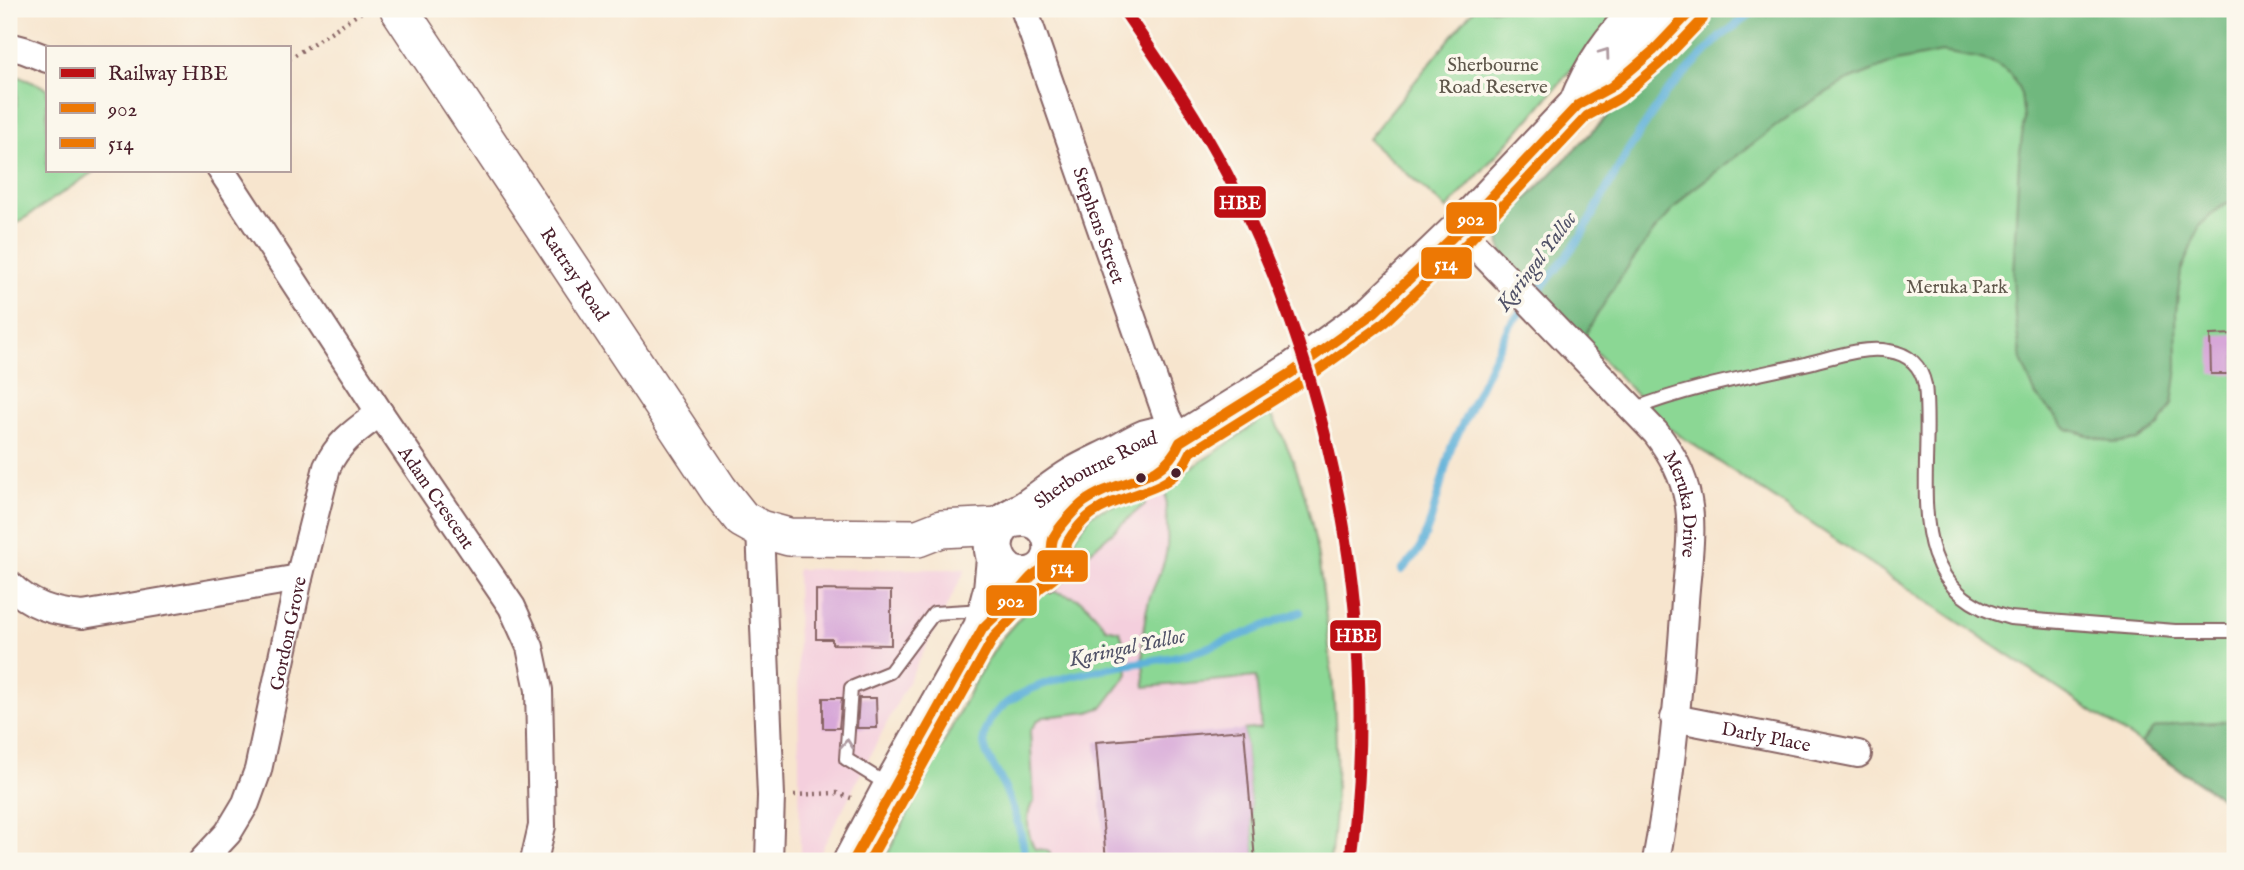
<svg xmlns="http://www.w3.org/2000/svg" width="2244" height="870" font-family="'IM FELL English',serif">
<rect width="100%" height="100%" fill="#fbf7ec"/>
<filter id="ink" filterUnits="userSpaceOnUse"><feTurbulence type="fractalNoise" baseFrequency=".0143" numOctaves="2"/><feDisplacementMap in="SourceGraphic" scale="14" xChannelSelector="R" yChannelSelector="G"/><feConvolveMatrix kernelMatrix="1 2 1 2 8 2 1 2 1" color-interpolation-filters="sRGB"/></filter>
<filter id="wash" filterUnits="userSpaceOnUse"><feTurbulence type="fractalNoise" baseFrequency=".00686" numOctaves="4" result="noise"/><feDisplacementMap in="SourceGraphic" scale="28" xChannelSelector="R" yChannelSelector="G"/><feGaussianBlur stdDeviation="1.57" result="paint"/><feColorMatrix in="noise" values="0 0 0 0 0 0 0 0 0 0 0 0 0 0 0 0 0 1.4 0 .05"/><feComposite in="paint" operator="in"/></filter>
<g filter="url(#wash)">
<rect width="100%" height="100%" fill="#f7e5ce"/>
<path fill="#f4cfdd" d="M1185 473 1239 678 1256 677 1261 729 1244 731 1255 861H884L958 713 991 655 1016 621 1044 590 1075 535Z
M797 569H966L816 861H800Z"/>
<path fill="#8bd794" stroke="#6a7b60" stroke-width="2" d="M1474 9H1622L1532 116 1447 209 1368 139Z
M1712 9H2235V807L1667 427 1503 254 1499 236 1504 222Z
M17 76 47 88V170H96L13 226Z
M1270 413C1309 478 1319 553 1327 627 1336 706 1341 783 1330 861H1255L1244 730 1261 728 1256 677 1145 687C1142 657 1141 630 1149 600 1154 584 1163 570 1166 554 1171 530 1162 506 1167 483L1220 449Z
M1144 493 1145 504 1070 569 1066 563 1070 546 1091 514Z
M1044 590C1080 596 1085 600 1106 628L1120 631 1126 652 1128 674 1103 707 1089 712 1044 717 1038 720 1030 731 1034 802C1024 812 1028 838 1035 849L1045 850 1050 853V861H884L976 679 1002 638Z"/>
<path fill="#70b87e" stroke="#5d6c54" stroke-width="2" d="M1712 9H2235V201L2224 204 2200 225 2181 271 2176 311 2177 368 2172 404 2159 426 2138 440 2113 443 2068 429 2036 396 2021 360 2015 317 2013 276 2019 160 2024 120 2021 94 2011 74 1994 63 1977 58 1942 52 1897 61 1844 82 1796 111 1688 193 1654 231 1618 281 1583 338 1508 261 1500 248 1499 231 1512 214Z
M2235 721V807L2141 743 2153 729 2175 724Z"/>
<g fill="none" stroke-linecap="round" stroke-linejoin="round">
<path stroke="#5eb1d9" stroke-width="8" d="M1402 570 1420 549 1431 520 1451 448 1509 326 1555 271 1581 236 1629 149 1666 93 1719 38 1757 9
M1025 861C1023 834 1013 805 1001 780 995 767 982 752 984 737 993 672 1141 667 1190 653 1228 642 1263 626 1300 612"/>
</g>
<g id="blocks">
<path fill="#d7a7d8" d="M2235 334V374H2211L2210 335Z
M816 590 891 591V645L832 644V639H816Z
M823 698H842L839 728H823Z
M859 698H876L877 728H857Z
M1244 730 1255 861H1106L1096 742Z"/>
</g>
</g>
<g filter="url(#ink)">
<use href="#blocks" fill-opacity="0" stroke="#876464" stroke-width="2"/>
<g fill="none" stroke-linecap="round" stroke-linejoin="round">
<defs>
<path id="lane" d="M1634 409C1689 387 1748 377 1805 364 1831 358 1862 346 1889 351 1909 354 1921 366 1925 385 1935 473 1894 590 2010 618L2175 631H2235
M888 785 846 759 851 688 890 672 934 613 984 610"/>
<g id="street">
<path id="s1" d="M1024 9 1167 417 1180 442"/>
<path d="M9 46 24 50 47 59"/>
<path id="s2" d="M221 170 380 413 512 607 530 647 539 690 542 826 534 861"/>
<path id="s3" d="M1460 230 1656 433C1672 454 1683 474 1688 500 1694 532 1687 569 1685 601 1679 688 1672 776 1656 861"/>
<path d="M760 529 771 796 769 861"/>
<path d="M9 584C31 606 53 612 83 615L299 578"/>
<path id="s4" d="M1674 718 1858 754"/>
<path id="s5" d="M202 861 228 833 246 803 258 770 299 578 327 467C339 441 357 430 380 413"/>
</g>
<g id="secondary">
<path id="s6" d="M399 9 719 490 742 519 760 529 789 537 918 538 941 529 1001 526"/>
</g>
<g id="primary">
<path d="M1578 105C1593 66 1613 39 1642 9"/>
<path id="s7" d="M1014 518C1059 508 1068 572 1027 577 999 580 983 545 1002 525 1009 518 1021 514 1029 508 1044 498 1058 486 1073 477 1088 468 1105 461 1120 453 1131 447 1142 439 1154 437 1164 434 1171 438 1180 442"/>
<path d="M1053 538C1067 520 1079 503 1100 492 1133 474 1163 482 1180 442L1291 373 1375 312 1460 230 1578 105 1611 87 1653 51 1693 9"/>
<path d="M853 861 892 788 983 628 993 589 996 559"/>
</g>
</defs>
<use href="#lane" stroke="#876464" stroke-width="16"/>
<use href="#street" stroke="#876464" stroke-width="30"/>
<use href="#secondary" stroke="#876464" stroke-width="40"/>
<use href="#primary" stroke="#876464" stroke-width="42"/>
<path stroke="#876464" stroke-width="4.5" stroke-dasharray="2 5" stroke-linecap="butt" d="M289 59 366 9
M794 795 836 793 851 798"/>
<use href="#lane" stroke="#fff" stroke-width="12"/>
<use href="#street" stroke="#fff" stroke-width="26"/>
<use href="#secondary" stroke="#fff" stroke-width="37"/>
<use href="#primary" stroke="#fff" stroke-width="38"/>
<defs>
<path id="bus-1" d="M853 861 983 628C992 619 1001 611 1010 602 1017 594 1023 585 1031 577 1036 572 1043 570 1047 564 1054 555 1050 548 1053 539 1056 530 1076 508 1084 502 1118 477 1161 486 1180 442L1291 373 1375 312 1460 230 1578 105 1611 87 1653 51 1693 9"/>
<path id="bus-2" d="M869 861 994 637C1010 621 1024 605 1039 589 1044 584 1052 582 1056 576 1068 563 1063 552 1068 541 1073 532 1084 519 1093 513 1128 489 1172 496 1191 452L1298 385 1385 322 1470 240 1587 116 1620 98 1663 61 1703 19"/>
</defs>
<use href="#bus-1" stroke="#fbf7ec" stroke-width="16"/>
<use href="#bus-2" stroke="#fbf7ec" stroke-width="16"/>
<use href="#bus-1" stroke="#ed7804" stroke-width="10"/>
<use href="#bus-2" stroke="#ed7804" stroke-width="10"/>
<defs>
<path id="rail-1" d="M1123 9C1160 63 1197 116 1227 174 1335 384 1381 626 1350 861"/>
</defs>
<use href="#rail-1" stroke="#fbf7ec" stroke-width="18"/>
<use href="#rail-1" stroke="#be1014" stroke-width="12"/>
</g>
<defs><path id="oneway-chevron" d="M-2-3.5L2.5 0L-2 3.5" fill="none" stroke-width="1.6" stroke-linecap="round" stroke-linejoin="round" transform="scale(1.75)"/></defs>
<g stroke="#ae9aa0">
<use href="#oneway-chevron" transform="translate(1605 53) rotate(-54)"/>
<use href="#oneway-chevron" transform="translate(847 744) rotate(-86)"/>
</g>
</g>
<g fill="#4a1f2b" stroke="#fbf7ec" stroke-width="2.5">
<circle cx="1176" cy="473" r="6"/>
<circle cx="1141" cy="478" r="6"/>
</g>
<g text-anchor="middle" stroke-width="7" stroke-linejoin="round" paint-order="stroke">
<g font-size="19" fill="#5e564a" stroke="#fbf7ec">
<text x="1493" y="71">Sherbourne<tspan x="1493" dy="22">Road Reserve</tspan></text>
<text x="1957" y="293">Meruka Park</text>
</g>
<g font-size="19" fill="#4a1f2b" stroke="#fbf7ec">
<text dy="7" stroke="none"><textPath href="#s1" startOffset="229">Stephens Street</textPath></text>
<text dy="7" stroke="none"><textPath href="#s6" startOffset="318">Rattray Road</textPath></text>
<text dy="7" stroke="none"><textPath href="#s7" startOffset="284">Sherbourne Road</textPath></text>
<text dy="7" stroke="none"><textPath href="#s2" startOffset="392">Adam Crescent</textPath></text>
<text dy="7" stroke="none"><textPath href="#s3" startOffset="360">Meruka Drive</textPath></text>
<text dy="7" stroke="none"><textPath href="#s5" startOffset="248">Gordon Grove</textPath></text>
<text dy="7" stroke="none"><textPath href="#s4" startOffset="94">Darly Place</textPath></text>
</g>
<g font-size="21" font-style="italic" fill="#515268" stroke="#fbf7ec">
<text transform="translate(1536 261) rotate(-53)" y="7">Karingal Yalloc</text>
<text transform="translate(1127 647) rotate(-12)" y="7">Karingal Yalloc</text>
</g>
</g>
<g stroke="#fbf7ec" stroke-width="2.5">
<rect x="1213" y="185" width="54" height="34" rx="7" fill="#be1014"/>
<rect x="1445" y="201" width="53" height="34" rx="7" fill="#ed7804"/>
<rect x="1420" y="246" width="53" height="34" rx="7" fill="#ed7804"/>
<rect x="1036" y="549" width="53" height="34" rx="7" fill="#ed7804"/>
<rect x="985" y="584" width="53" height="33" rx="7" fill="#ed7804"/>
<rect x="1329" y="619" width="53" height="33" rx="7" fill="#be1014"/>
</g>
<g font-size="19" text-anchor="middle" font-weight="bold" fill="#fff">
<text x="1240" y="209">HBE</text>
<text x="1471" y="225">902</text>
<text x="1446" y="270">514</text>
<text x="1062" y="573">514</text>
<text x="1011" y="607">902</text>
<text x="1356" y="642">HBE</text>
</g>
<rect width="2244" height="870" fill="none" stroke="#fbf7ec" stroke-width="35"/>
<rect x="46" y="46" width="245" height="126" fill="#fbf7ec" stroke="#b4a19f" stroke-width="2"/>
<rect x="60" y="68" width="35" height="10" fill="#be1014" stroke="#b4a19f" stroke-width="2"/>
<text x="108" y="80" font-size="21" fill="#4a1f2b">Railway HBE</text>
<rect x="60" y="103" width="35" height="10" fill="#ed7804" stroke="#b4a19f" stroke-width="2"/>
<text x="108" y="116" font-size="21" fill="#4a1f2b">902</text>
<rect x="60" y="138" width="35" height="10" fill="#ed7804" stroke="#b4a19f" stroke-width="2"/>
<text x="108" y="150" font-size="21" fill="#4a1f2b">514</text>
</svg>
